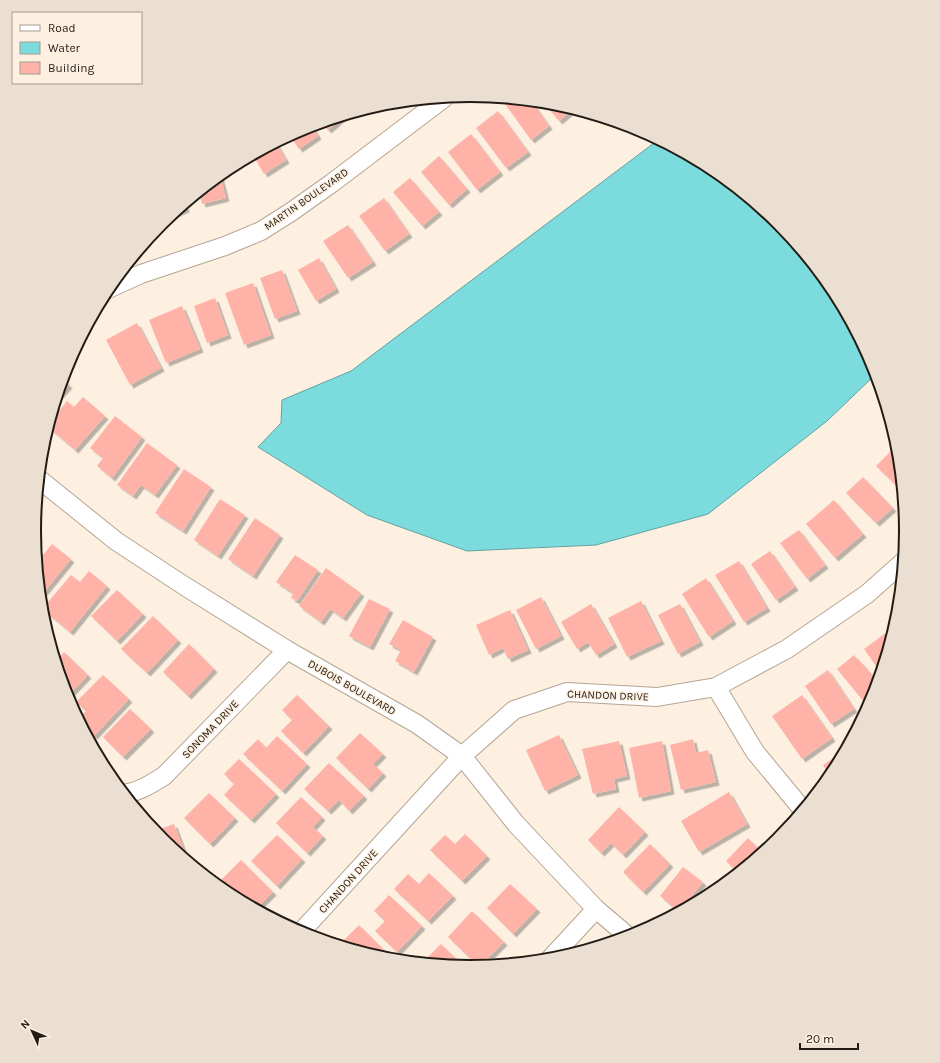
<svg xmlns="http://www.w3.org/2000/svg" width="940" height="1063" font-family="Karla,sans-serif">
<defs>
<filter id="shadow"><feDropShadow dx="3.5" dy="3.5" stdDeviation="0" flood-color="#0004"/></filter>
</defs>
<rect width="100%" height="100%" fill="#fdf0e1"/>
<path fill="#7cdcdd" stroke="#61a2a1" d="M658 140 712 169 778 223 833 289 873 365 876 374 827 421 708 514 596 545 467 551 367 515 258 447 281 423 282 400 351 371Z"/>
<path fill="#ffb3a8" filter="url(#shadow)" d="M512 100 532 102 549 126 531 140 505 104Z
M544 103 555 104 573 109 559 121Z
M498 111 528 152 506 168 476 128Z
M344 116 328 130 322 123Z
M312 126 318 136 299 149 290 136 303 129Z
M471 134 500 172 477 190 448 152Z
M276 143 286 160 264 174 253 155Z
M439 156 467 189 449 205 421 172Z
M220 175 226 198 202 204 199 192Z
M410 178 439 212 422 226 393 192Z
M384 198 409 234 385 251 359 216Z
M185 204 186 209 174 214H173Z
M348 225 373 262 348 278 323 241Z
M319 258 336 289 316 301 298 270Z
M282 270 297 311 275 319 260 278Z
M253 283 271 335 244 345 225 293Z
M215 298 228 335 207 343 194 306Z
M182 306 200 349 166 363 149 320Z
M137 323 161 368 130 385 106 340Z
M63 379 69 385 57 398Z
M83 397 105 416 75 450 48 427 50 422 67 401 74 407Z
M115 416 142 437 112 478 97 466 103 458 90 448Z
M147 443 177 465 155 495 141 485 133 496 117 485Z
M897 445 898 447 902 491 876 466Z
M184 469 211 487 183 531 155 513Z
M863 477 893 508 876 523 846 493Z
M220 499 245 515 218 556 194 540Z
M834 500 863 534 835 558 806 524Z
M255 518 280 535 253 576 228 559Z
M799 530 825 565 807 579 780 543Z
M52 544 71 559 40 597 36 549 43 555Z
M770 551 795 587 776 600 751 564Z
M295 555 318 570 297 601 291 598 293 593 276 582Z
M739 561 767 608 744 622 715 575Z
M326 568 361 593 343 618 330 609 321 622 299 606Z
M89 571 107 586 70 632 42 609 71 575 80 582Z
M706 578 733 621 709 637 682 594Z
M117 590 143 614 117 641 91 616Z
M541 597 561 636 536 649 516 610Z
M369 599 390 609 370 647 349 636Z
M641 601 661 641 627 657 608 618Z
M591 604 614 644 596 655 588 642 577 649 561 622Z
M680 604 700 642 678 654 658 615Z
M510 610 528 650 508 659 503 648 489 655 476 625Z
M153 616 178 640 147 673 121 649Z
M403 620 433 637 414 672 395 661 401 650 389 644Z
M887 632 891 638 881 673 864 649Z
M189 644 214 669 188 696 163 672Z
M64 652 88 675 67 697 56 661Z
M854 655 859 661H860L878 682 874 696 865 703 837 669Z
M828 670 854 709 831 724 805 686Z
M103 675 129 699 94 736 81 724 78 719 86 711 76 702Z
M297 695 329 726 303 753 281 731 292 720 282 710Z
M802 695 832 738 802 759 772 716Z
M130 709 151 729 123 757 103 737Z
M360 733 383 754 373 764 383 773 368 789 336 758Z
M559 735 578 775 545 791 526 750Z
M277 736 307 764 282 791 243 754 258 739 266 748Z
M693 739 696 753 708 750 716 782 681 790 670 745Z
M619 741 627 776 614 779 616 789 593 794 582 749Z
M662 741 671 791 639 798 629 748Z
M844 751 832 774 830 777 823 765Z
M239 759 276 794 251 820 224 795 234 784 224 774Z
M329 763 364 796 349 811 339 800 328 811 304 789Z
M729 792 747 824 699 852 681 821Z
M209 793 235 818 210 844 184 818Z
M301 797 322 817 313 827 323 836 307 853 276 823Z
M619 807 645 832 623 855 611 843 601 853 588 840Z
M174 824 188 862 162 840 154 831Z
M465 834 487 856 462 881 430 850 445 835 455 844Z
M277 835 302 859 277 886 251 861Z
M748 838 759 849 769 838 774 843 738 873 726 861Z
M650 844 670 864 643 892 623 872Z
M241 860 273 892 256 909 241 901 220 881Z
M683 867 703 882 679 912 660 896Z
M429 873 453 896 428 921 394 889 408 874 419 884Z
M510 884 537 909 513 934 487 908Z
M389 895 422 926 397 952 375 931 385 921 374 911Z
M472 911 504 942 479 967 448 937Z
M359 925 388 954 383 959 339 945Z
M441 944 465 967 422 963Z"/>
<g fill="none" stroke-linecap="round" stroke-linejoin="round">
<defs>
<path id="minor" d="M108 289 141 274 225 246 261 231 291 212 332 183 444 98
M39 479 116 541 183 585 287 650 417 724 462 756 516 824 596 909 629 937
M716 687 755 752 803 810
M124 794C139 792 151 784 164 776L287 650
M300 933 462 756 514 710 567 692 657 697 716 687 787 649 867 594 903 562
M549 960 596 909"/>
</defs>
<use href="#minor" stroke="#b5a594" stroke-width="20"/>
<use href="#minor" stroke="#fff" stroke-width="18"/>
</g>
<g text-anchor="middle" stroke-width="3" stroke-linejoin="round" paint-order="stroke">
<g font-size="11" fill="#221c15" stroke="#fdf0e1">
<text transform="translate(306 199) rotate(-35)" y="4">MARTIN BOULEVARD</text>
<text transform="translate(352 687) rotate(30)" y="4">DUBOIS BOULEVARD</text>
<text transform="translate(608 695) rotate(2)" y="4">CHANDON DRIVE</text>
<text transform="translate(210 729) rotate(-46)" y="4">SONOMA DRIVE</text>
<text transform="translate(348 881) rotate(-48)" y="4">CHANDON DRIVE</text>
</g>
</g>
<path d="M0 0H940V1063H0ZM41 531a429 429 0 1 1 858 0a429 429 0 1 1-858 0Z" fill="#ebdfd1" fill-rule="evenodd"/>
<path fill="none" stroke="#221c15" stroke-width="2" d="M41 531a429 429 0 1 1 858 0a429 429 0 1 1-858 0Z"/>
<rect x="12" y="12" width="130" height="72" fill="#fdf0e1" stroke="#a59b8f"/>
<rect x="20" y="25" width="20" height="6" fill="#ffffff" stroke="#a59b8f"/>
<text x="48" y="32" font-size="12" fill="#221c15">Road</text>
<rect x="20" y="42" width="20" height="12" fill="#7cdcdd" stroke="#a59b8f"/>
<text x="48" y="52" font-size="12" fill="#221c15">Water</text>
<rect x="20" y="62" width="20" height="12" fill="#ffb3a8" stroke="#a59b8f"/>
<text x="48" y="72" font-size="12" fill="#221c15">Building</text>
<g transform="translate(32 1031) rotate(314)" stroke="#fdf0e1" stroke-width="3" paint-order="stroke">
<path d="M0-3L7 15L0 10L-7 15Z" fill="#221c15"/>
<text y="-6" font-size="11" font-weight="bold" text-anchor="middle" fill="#221c15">N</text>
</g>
<path d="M800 1043v6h58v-6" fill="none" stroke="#221c15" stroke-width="2"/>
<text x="806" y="1043" font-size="12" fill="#221c15" stroke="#fdf0e1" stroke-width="3" paint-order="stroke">20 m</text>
</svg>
